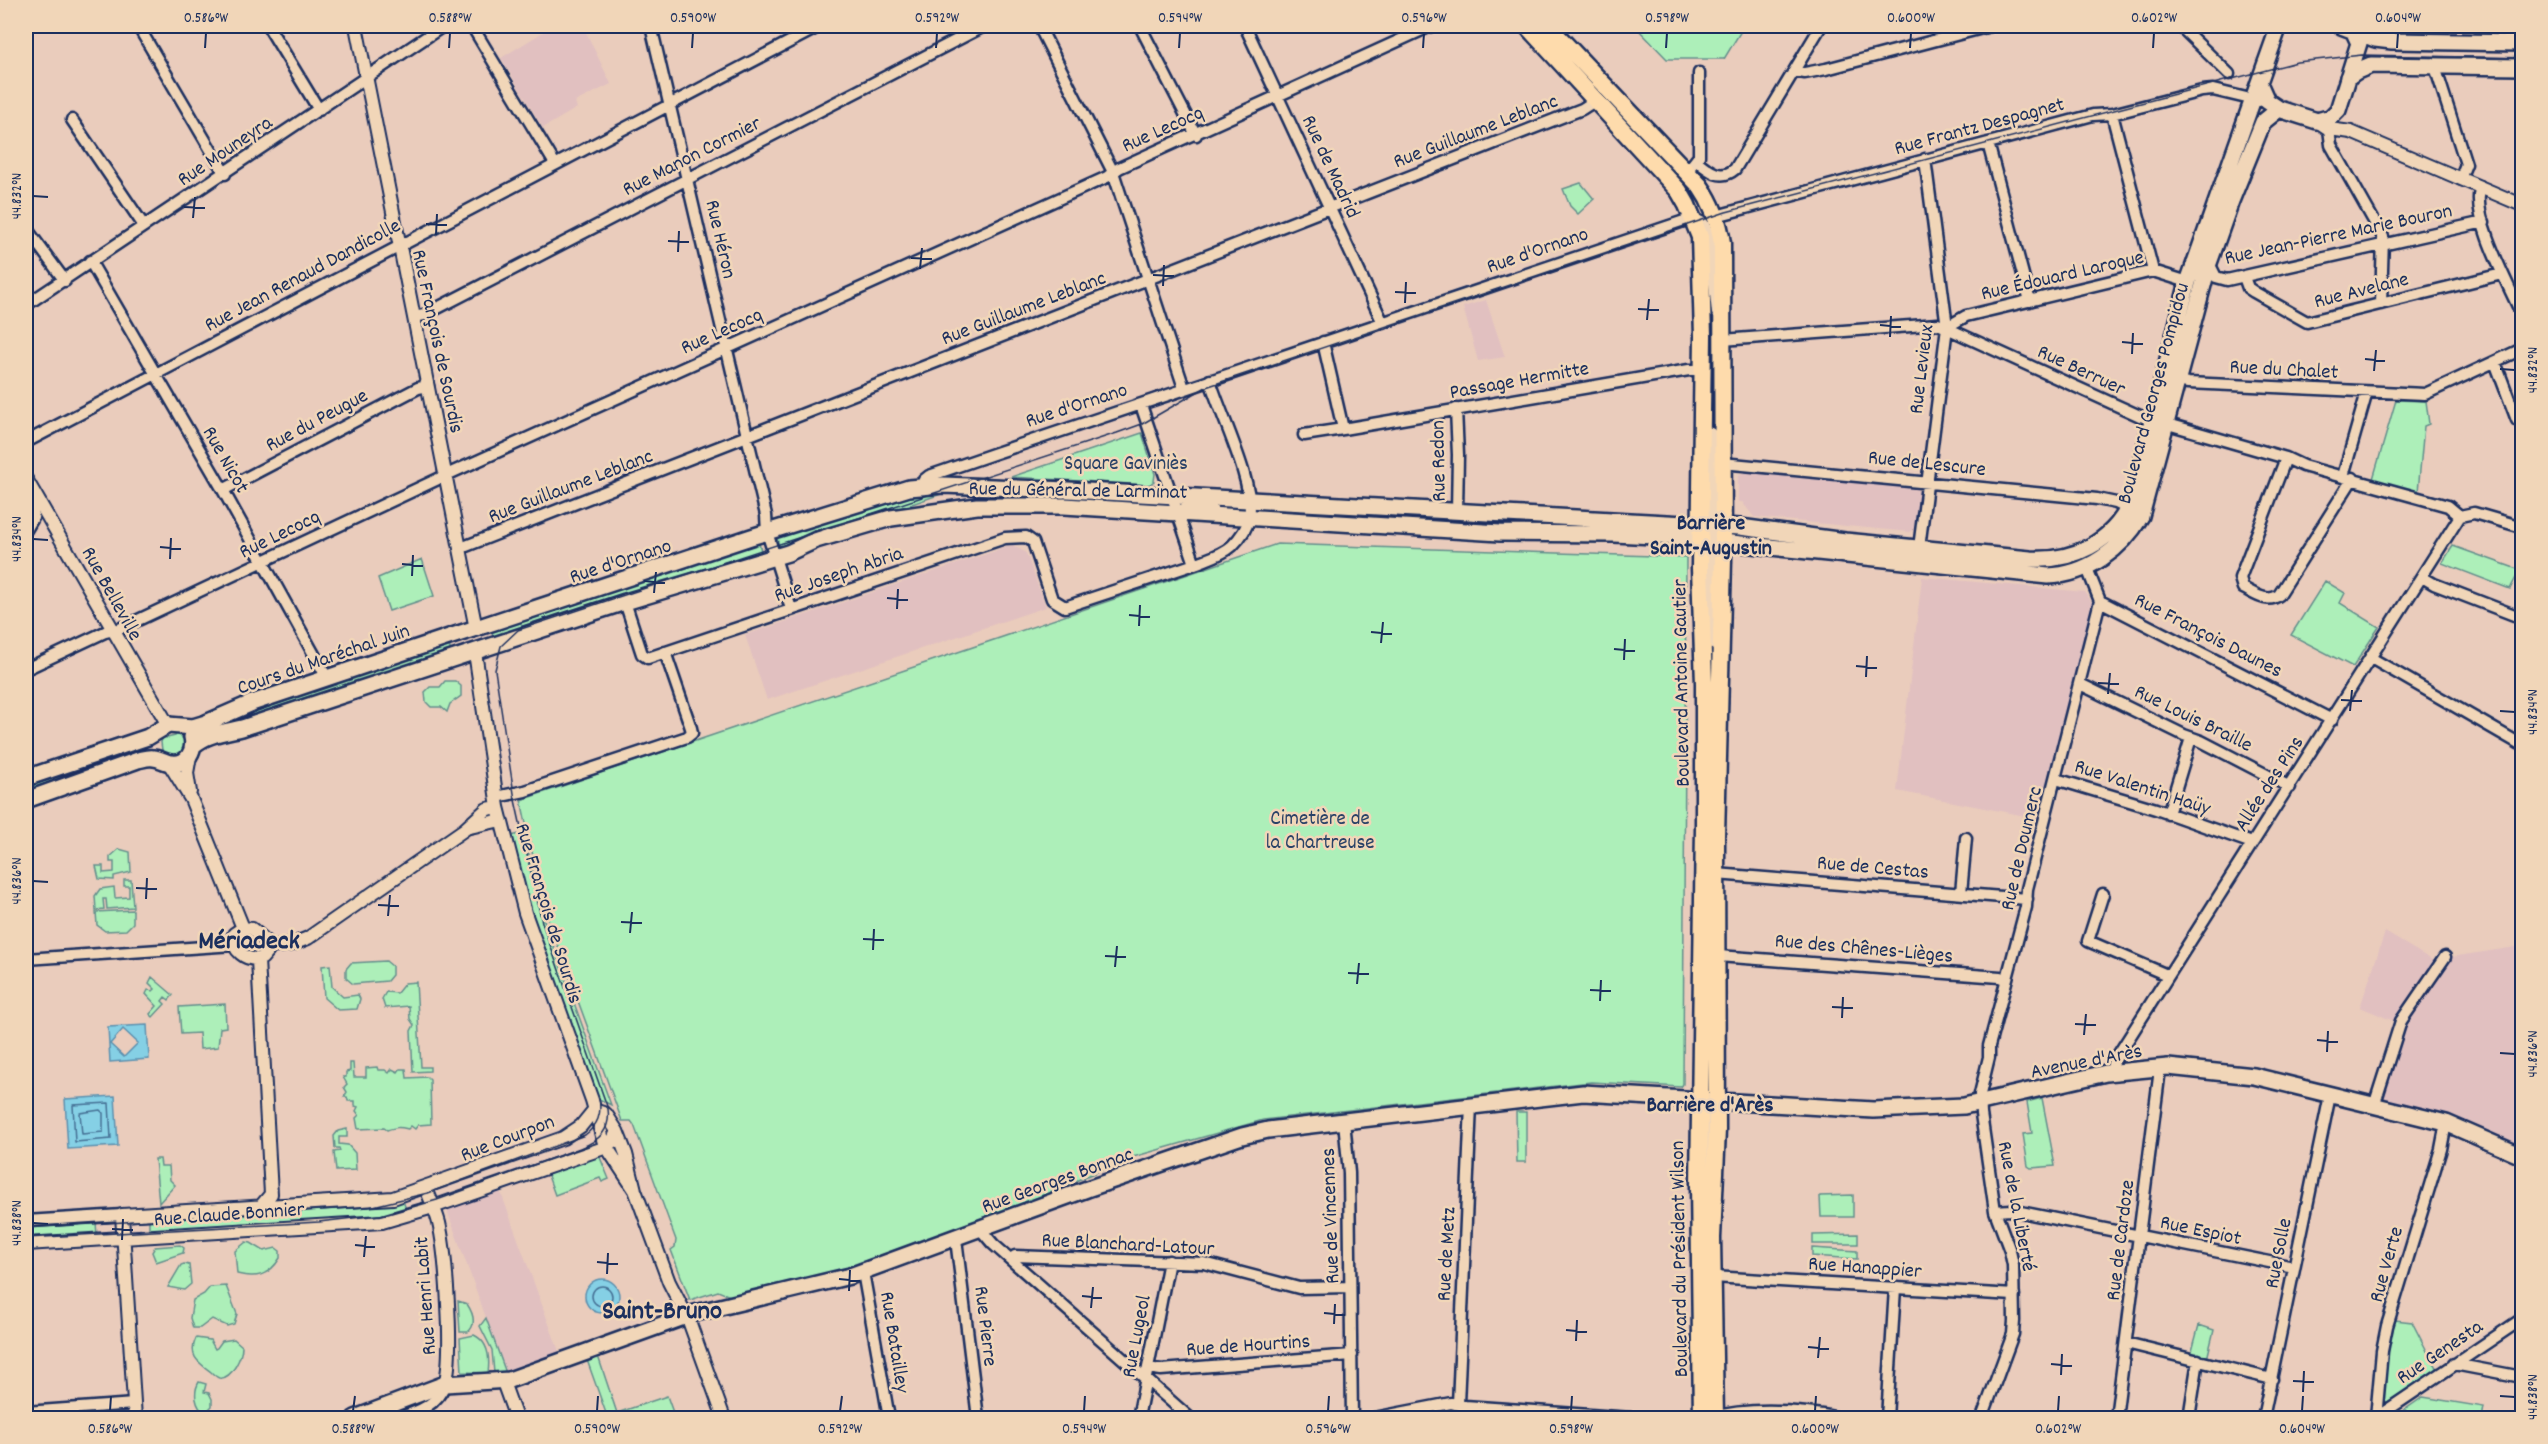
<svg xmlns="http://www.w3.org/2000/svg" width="2548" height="1444" font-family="Dekko,sans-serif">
<rect width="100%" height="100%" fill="#eaccbc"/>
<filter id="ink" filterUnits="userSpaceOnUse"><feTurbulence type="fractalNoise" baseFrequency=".0167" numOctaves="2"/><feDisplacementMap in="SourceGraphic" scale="12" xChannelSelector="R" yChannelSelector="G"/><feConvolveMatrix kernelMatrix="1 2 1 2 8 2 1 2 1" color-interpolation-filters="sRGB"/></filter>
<g filter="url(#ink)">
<path fill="#e1c0c0" d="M553 26H583L611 84 575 102 577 108 543 128 501 58Z
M2383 26H2522V32L2405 29Z
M1486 300 1505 357 1478 361 1463 307Z
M1745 471 1916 488 1919 491 1914 529 1910 532 1754 517 1742 502H1738V477Z
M1013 545 1026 553 1046 607 767 700 745 635Z
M1922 577 2085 592 2093 604 2041 819 1897 791Z
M2385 932 2432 960 2522 946V1147L2456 1118 2369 1097 2396 1022 2360 1007Z
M500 1190 560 1354 506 1373 447 1210Z"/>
<path fill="#adefb9" stroke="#648f8c" stroke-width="1.5" d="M1635 26H1744L1724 59H1667Z
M1581 183 1594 199 1578 214 1570 206 1563 189Z
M2396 400 2426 401 2429 424 2424 426 2418 492 2373 479Z
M1142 433 1155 474 1154 481 1149 485 1011 477Z
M908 492H947L780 549 776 535Z
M758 540 762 554 494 640 491 629 717 556Z
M1277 544 1686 557 1683 1084 1681 1087 1591 1082 1263 1120 1126 1159 1032 1200 849 1268 730 1296 718 1291 690 1300 671 1250 675 1247 676 1240 634 1125 631 1121H622L544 908 521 800Z
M2453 546 2520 570 2510 589 2442 563Z
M422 559 434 596 389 611 378 578Z
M2325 581 2345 593 2340 603 2379 627 2353 667 2291 635Z
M448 643 452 654 213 732 211 725Z
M445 681H455L461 686V696L450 704 447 712 441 707H431L426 702 425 692 430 687H440Z
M177 733 185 741 184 748 180 754 168 755 162 750 161 742 163 737 167 738 175 736Z
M131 751 134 758 60 783 58 780 44 785 45 788 26 794V784Z
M524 833 544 920 611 1105 599 1099 595 1093 536 926 511 836Z
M119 849 130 852 131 872 114 876V880L99 879 96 866H103V873L114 872V862H110V857Z
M124 880H131L133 907 107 909 106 899H103L104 909 96 910 95 896 100 889 114 887 115 898 129 897V886H124Z
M133 910V923L126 930 105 931 97 925 96 912Z
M386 961 392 966V975L387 981 353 984 346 978V969L351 963Z
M330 965 332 987 343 997 358 995 360 999 357 1009 338 1010 324 998 322 966Z
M152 977 173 995 169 1000 165 997 162 1001 165 1004 153 1017 150 1014 157 1006 146 994 148 990 153 991 155 989 149 983Z
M416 982 421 1067H430V1071L413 1072 411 1031 414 1025 410 1019 409 1006 385 1008 382 999 386 992 397 993 405 983Z
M225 1004 226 1027 220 1028 218 1047 200 1049 199 1033 181 1034 179 1007Z
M350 1063H353L354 1077H366V1068L377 1067 378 1070H385L389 1073 392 1069 398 1072 400 1069H406L407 1078 427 1077 430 1080 431 1124 418 1125 415 1129 411 1126 408 1129C399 1127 396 1127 387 1130L384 1128 358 1129 356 1118 359 1115 356 1111 358 1107 355 1106V1101H348L347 1097H344L347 1092 344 1087 347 1084 343 1077H346V1072L350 1071Z
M2042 1098 2055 1166 2031 1168 2028 1166 2023 1134 2032 1133 2027 1102Z
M1516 1112H1526V1162H1517Z
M347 1129V1137H339V1144L348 1145 355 1153 356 1170 336 1171 334 1152 340 1151 339 1148H335L334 1136 338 1131Z
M599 1155 609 1179 602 1182 600 1178 555 1195 547 1173Z
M155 1159H160L161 1166H169L170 1180 175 1185 159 1203Z
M1853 1195V1217H1821L1820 1196Z
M402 1198 407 1212 389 1216 149 1233V1218Z
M96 1222 97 1236 26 1240V1225Z
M1858 1234V1244H1813V1235Z
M246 1242 251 1243 264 1251 276 1248 280 1251V1258C269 1276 256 1279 237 1274L235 1251Z
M180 1245 184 1248 183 1253 156 1262 152 1252 155 1247Z
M1812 1248 1857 1251V1259L1812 1256Z
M184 1264 189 1265 191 1284 184 1290 168 1287 181 1265Z
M226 1286 237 1314 234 1324 227 1326 212 1319 200 1328H193L190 1318 193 1300 204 1294 210 1287Z
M458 1301 467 1304C473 1313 477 1324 468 1332H460Z
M486 1318 506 1373H494L492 1350 480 1326Z
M2395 1320 2412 1322 2428 1353 2438 1369 2389 1403 2383 1400 2389 1347Z
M2199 1325 2214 1330 2207 1359 2191 1355Z
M474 1335C489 1342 490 1358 488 1373L462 1372 460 1338Z
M196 1338 210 1340 215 1349 217 1348 222 1341 234 1339 242 1346C242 1356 232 1380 219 1378 216 1377 213 1374 211 1372 198 1362 188 1356 196 1338Z
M598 1356 617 1413 667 1396 675 1418H602L607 1416 587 1360Z
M199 1382 206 1384 204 1392 209 1393 212 1399V1406L205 1413C195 1407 193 1392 199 1382Z
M2423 1397 2484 1407 2482 1418H2393Z"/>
<path fill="#85d0e5" stroke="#5b90af" stroke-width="1.5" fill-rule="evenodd" d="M147 1025 149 1059 110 1062 108 1027ZM123 1029 138 1043 124 1057 110 1044Z
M115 1096 118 1146 68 1149 65 1099Z
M585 1296a17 17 0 1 1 34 0a17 17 0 1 1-34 0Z"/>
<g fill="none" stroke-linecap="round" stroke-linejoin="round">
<path stroke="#456f94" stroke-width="1.5" d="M109 1103 111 1139 75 1142 73 1105Z
M100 1110 103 1113V1132L82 1134 80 1113Z
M592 1296a10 10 0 1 1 20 0a10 10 0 1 1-20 0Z"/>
<defs>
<path id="minor" d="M138 26 225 174
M268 26 319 110
M472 26 555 164
M651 26 749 444 766 515 767 532 791 609
M1039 26 1113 172 1184 388
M1140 26 1196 135
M1245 26 1383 323
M2180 26 2229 74
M2437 66V73L2466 164 2460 179
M1794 71 1805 73 1826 69 1990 26
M2112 114 2153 271
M72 120 144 226
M2329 129 2331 145 2383 237 2381 304
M1988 143 2030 301
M1697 161C1709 171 1721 181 1735 169L1821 26
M1692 165 1699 156V73
M2481 187C2469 213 2510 288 2522 315
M1716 216 2093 115 2112 114 2202 91 2213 90 2259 101
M26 228 65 281
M90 261 223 490 327 678
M2209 263 2216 277 2227 280 2484 222
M2244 277 2248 288 2254 292 2307 322 2502 274
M26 305 443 26
M414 317 424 315 984 26
M1947 327 1966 316 2153 271 2188 282
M1721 337 1722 340 1938 324 2140 416 2286 458 2303 466 2448 506 2460 516
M1323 342 1343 429 1689 370H1702
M2495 362 2517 420
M2177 381 2188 383 2425 394 2522 349
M1141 405 1195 564C1207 559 1222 555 1232 546 1240 538 1247 529 1249 518 1256 485 1220 414 1210 380
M1456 409 1458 455 1457 512
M1304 435 1343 429
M26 442 820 26
M2286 458 2240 578 2243 588C2254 593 2267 604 2279 595L2353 478
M1722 463 2097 499 2116 503 2128 509
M2343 476 2367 392
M921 487 924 480 929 476 993 454 1693 218 1703 223 1709 234 1717 313
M223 490 418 388 428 386
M1177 511 1192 506 1212 505
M2460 516 2474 513 2522 527
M26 530 33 518 36 498
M461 548 1582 109 1596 100
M1919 548 1947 327 1925 159
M2087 568 2100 601 2332 720
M2422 577 2434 584 2522 618
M625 602 642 654 648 658 1005 538 1026 537 1033 542 1052 599 1065 607 1195 564
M2371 658 2522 745
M26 669 105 632 119 629 453 472 1107 177 1119 168 1431 26
M2080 684 2184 735 2201 741 2290 787
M2056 779 2156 809 2252 843
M497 797 525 791 687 737 692 733 691 728 665 652
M2168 814 2191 738
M1716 874 2027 899
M1961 893 1966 838
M2103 894 2088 941 2167 975
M1718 956 2000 977 2006 980
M26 959 234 945
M2112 1072 2113 1063 2460 516
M2374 1106 2401 1021 2445 957
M1344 1121 1349 1173 1352 1418
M1995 1211 2011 1210 2294 1267
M26 1221 122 1215
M981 1230 993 1244 1190 1418
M956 1239 978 1418
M1011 1259 1015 1256 1204 1263 1299 1288 1350 1287
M863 1272 889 1418
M1713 1277 2014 1295
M2126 1343 2272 1379
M2454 1364 2522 1377
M1148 1368 1161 1370 1352 1355
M1458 1404 1471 1105
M26 1412 134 1404
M2377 1415 2383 1413 2522 1319
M112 1418 135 1417
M399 1418C420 1411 437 1405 445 1384
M1138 1418 1169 1261
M1374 1418 1451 1403 1465 1406 1632 1418
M1709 1418C1750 1407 1798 1410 1840 1418
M1887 1418 1895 1288
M1982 1418 2013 1334 2014 1321 2013 1265 2010 1251 1995 1211 1981 1114 1980 1094 1989 1057V1046L2026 907 2027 889 2100 601
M2116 1418 2159 1077 2158 1067
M2189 1418 2198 1360
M2263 1418 2330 1095
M2376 1418 2382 1351 2387 1326 2441 1149 2446 1123"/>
<path id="tertiary" d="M356 26 476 629
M2317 121 2329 129 2351 132 2522 205
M26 479 168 725
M475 652 498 807 525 913 592 1100 604 1143 635 1190
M190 756 187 773 190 792
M169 763 191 799 243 928
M470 827 501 820
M243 928 252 929 267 942 268 951 262 958C246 962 231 950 234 934Z
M269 947 293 944 308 938 465 829 487 809 498 807
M258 960 271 1194 261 1206
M594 1110 606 1114 617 1131 626 1154 635 1190 669 1282 689 1321 724 1418
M426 1188C430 1199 436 1211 439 1223 446 1253 454 1356 445 1384
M26 1244 382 1222 433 1207 601 1149 612 1142 617 1131
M503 1382 516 1418
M135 1418 122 1215 393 1198 563 1138 581 1126 594 1110"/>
<path id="secondary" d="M2341 26 2375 39 2392 41 2522 43
M2348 77 2357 71 2371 65 2522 67
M2259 83 2267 101 2279 109 2317 121 2331 117 2338 110 2359 43 2353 30
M1709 435 1711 518 1717 533
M1704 534C1717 568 1711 607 1716 643
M193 746C206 734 225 732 242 728L625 602 788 553 816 540 891 518 977 506H1064L1500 533 1614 534 1674 537 2048 576C2087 575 2122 549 2141 516L2209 263 2231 201 2263 122 2279 109
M26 778 148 737 168 725 193 727 206 723 252 703 449 637 751 537 909 488 943 485 1068 490 1740 527 1845 541 2030 559C2072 562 2113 543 2131 502L2188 282 2279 26
M26 800 138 760C143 759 148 757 153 758 160 758 165 763 172 763 188 765 195 750 192 737
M1704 1111 1708 1129V1164
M355 1418 445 1384 509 1380 695 1313 850 1276 1087 1189 1242 1136 1268 1130 1583 1093 1873 1110 1964 1106 2106 1073 2168 1067 2254 1076 2446 1123 2522 1156"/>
<path id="primary" d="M1527 26 1679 191 1687 205 1700 237 1703 336 1700 568 1704 684V827L1699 1185 1702 1418
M1548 26 1700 186C1712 203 1719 222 1722 243L1723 560 1716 836 1717 1130 1712 1238 1715 1418"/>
</defs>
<use href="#minor" stroke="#1b2f5e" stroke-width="15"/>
<use href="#tertiary" stroke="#1b2f5e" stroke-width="16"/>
<use href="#secondary" stroke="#1b2f5e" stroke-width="20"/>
<use href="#primary" stroke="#1b2f5e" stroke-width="21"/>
<use href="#minor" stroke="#f1d6b8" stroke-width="10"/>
<use href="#tertiary" stroke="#f1d6b8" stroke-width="12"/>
<use href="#secondary" stroke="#f1d6b8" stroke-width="15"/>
<use href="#primary" stroke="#fedbac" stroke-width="16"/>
<path stroke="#1b2f5e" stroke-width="1.5" d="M26 1228 369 1207 428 1193 585 1135C598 1125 602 1114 599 1098
M26 1238 319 1222 388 1214 437 1200 580 1148C599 1141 611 1130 608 1109L542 922 515 800 495 670 501 646 518 630 1117 433 1142 424 1206 387 1726 212 2297 62 2362 55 2522 58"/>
</g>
</g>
<path fill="none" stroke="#1b2f5e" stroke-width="2" d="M205 48 206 33M449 48 450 33M692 48 693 33M936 48 937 33M1179 48 1180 33M1423 48 1424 33M1666 48 1667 33M1910 48 1911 33M2153 48 2154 33M2397 48 2398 33M33 196 48 197M184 207 205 208M193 218 195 197M426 224 447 225M436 235 437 214M668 241 689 242M678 252 679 231M911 258 932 259M920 269 922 248M1153 275 1174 276M1163 286 1164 265M1395 292 1416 293M1405 303 1406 282M1638 309 1659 310M1647 320 1649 299M1880 325 1901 327M1890 337 1891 316M2122 342 2143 344M2132 354 2133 333M2365 359 2385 361M2500 369 2515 370M2374 371 2376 350M33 539 48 540M160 547 181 549M170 559 171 538M402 564 423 566M412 576 413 555M644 581 665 583M654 593 656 572M887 598 908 600M897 609 898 589M1129 615 1150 617M1139 626 1140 605M1371 632 1392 634M1381 643 1383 622M1614 649 1635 651M1624 660 1625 639M1856 666 1877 668M1866 677 1867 656M2098 683 2119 684M2108 694 2110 673M2341 700 2362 701M2350 711 2352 690M2500 711 2515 712M33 881 48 882M136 888 157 889M146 899 147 878M378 905 399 906M388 916 390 895M621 922 642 923M630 933 632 912M863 939 884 940M873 950 874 929M1105 956 1126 957M1115 967 1117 946M1348 973 1369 974M1357 984 1359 963M1590 990 1611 991M1600 1001 1601 980M1832 1007 1853 1008M1842 1018 1843 997M2075 1024 2096 1025M2084 1035 2086 1014M2317 1040 2338 1042M2327 1052 2328 1031M2500 1053 2515 1054M33 1223 48 1224M112 1229 133 1230M122 1240 123 1219M355 1245 375 1247M364 1257 366 1236M597 1262 618 1264M607 1274 608 1253M839 1279 860 1281M849 1291 850 1270M1082 1296 1102 1298M1091 1308 1093 1287M1324 1313 1345 1315M1334 1324 1335 1304M1566 1330 1587 1332M1576 1341 1577 1320M1808 1347 1829 1349M1818 1358 1820 1337M2051 1364 2072 1366M2061 1375 2062 1354M2293 1381 2314 1382M2303 1392 2304 1371M2500 1396 2515 1397M110 1411 111 1396M353 1411 355 1396M597 1411 598 1396M840 1411 842 1396M1084 1411 1085 1396M1328 1411 1329 1396M1571 1411 1572 1396M1815 1411 1816 1396M2058 1411 2059 1396M2302 1411 2303 1396"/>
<g text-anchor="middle" stroke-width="5" stroke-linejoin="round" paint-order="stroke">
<g font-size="21" fill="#1b2f5e" stroke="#f1d6b8">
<text transform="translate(1979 125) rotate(-15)" y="7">Rue Frantz Despagnet</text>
<text transform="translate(1162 128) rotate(-24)" y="7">Rue Lecocq</text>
<text transform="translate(1475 130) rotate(-21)" y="7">Rue Guillaume Leblanc</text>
<text transform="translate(224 150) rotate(-34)" y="7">Rue Mouneyra</text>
<text transform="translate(691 155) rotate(-27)" y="7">Rue Manon Cormier</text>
<text transform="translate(1332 166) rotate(65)" y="7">Rue de Madrid</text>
<text transform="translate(2338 233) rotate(-12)" y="7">Rue Jean-Pierre Marie Bouron</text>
<text transform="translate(722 239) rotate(77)" y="7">Rue Héron</text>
<text transform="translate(1537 249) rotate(-19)" y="7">Rue d'Ornano</text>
<text transform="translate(302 274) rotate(-28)" y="7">Rue Jean Renaud Dandicolle</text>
<text transform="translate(2062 274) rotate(-13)" y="7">Rue Édouard Laroque</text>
<text transform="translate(2361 289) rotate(-14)" y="7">Rue Avelane</text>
<text transform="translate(1023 307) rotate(-21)" y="7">Rue Guillaume Leblanc</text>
<text transform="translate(721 330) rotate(-24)" y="7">Rue Lecocq</text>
<text transform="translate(439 341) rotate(78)" y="7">Rue François de Sourdis</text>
<text transform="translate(2284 368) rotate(3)" y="7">Rue du Chalet</text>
<text transform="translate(1920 369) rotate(-83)" y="7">Rue Levieux</text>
<text transform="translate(2082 369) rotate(25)" y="7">Rue Berruer</text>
<text transform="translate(1519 379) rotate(-10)" y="7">Passage Hermitte</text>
<text transform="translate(2152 393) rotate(-75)" y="7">Boulevard Georges Pompidou</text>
<text transform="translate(1076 404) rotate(-18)" y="7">Rue d'Ornano</text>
<text transform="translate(316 419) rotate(-28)" y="7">Rue du Peugue</text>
<text transform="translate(227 459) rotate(60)" y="7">Rue Nicot</text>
<text transform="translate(1437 461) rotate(-91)" y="7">Rue Redon</text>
<text transform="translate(1927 462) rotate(6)" y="7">Rue de Lescure</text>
<text transform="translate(570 485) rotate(-21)" y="7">Rue Guillaume Leblanc</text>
<text transform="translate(1078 489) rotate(1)" y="7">Rue du Général de Larminat</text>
<text transform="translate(279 533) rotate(-26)" y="7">Rue Lecocq</text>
<text transform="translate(620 560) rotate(-18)" y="7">Rue d'Ornano</text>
<text transform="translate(838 573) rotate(-19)" y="7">Rue Joseph Abria</text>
<text transform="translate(113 593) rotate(61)" y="7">Rue Belleville</text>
<text transform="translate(2209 634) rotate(27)" y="7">Rue François Daunes</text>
<text transform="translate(323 658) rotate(-19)" y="7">Cours du Maréchal Juin</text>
<text transform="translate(1680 683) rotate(-91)" y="7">Boulevard Antoine Gautier</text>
<text transform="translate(2194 717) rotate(26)" y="7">Rue Louis Braille</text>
<text transform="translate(2268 783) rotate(-57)" y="7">Allée des Pins</text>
<text transform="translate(2143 786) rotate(18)" y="7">Rue Valentin Haüy</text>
<text transform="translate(2020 848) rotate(-77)" y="7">Rue de Doumerc</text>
<text transform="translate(1873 866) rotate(5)" y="7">Rue de Cestas</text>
<text transform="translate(550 913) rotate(73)" y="7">Rue François de Sourdis</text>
<text transform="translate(1864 947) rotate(5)" y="7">Rue des Chênes-Lièges</text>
<text transform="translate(2086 1060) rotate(-11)" y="7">Avenue d'Arès</text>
<text transform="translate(507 1137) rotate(-21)" y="7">Rue Courpon</text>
<text transform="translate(1057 1179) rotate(-20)" y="7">Rue Georges Bonnac</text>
<text transform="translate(2018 1206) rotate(79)" y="7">Rue de la Liberté</text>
<text transform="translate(229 1213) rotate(-4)" y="7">Rue Claude Bonnier</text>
<text transform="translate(1329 1216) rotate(-92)" y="7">Rue de Vincennes</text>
<text transform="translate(2201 1229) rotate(12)" y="7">Rue Espiot</text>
<text transform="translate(2119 1240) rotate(-83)" y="7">Rue de Cardoze</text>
<text transform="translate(1128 1243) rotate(3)" y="7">Rue Blanchard-Latour</text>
<text transform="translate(2277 1253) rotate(-79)" y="7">Rue Solle</text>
<text transform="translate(1445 1254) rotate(-87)" y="7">Rue de Metz</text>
<text transform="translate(1678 1259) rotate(-91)" y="7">Boulevard du Président Wilson</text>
<text transform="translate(2385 1264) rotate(-74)" y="7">Rue Verte</text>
<text transform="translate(1865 1266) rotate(4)" y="7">Rue Hanappier</text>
<text transform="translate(424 1296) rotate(-94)" y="7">Rue Henri Labit</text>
<text transform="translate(987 1326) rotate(83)" y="7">Rue Pierre</text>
<text transform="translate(1135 1336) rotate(-79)" y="7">Rue Lugeol</text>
<text transform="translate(896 1342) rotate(81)" y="7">Rue Batailley</text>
<text transform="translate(1248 1344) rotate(-4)" y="7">Rue de Hourtins</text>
<text transform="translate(2439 1351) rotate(-34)" y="7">Rue Genesta</text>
</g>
<g font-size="21" fill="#2a4267" stroke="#f1d6b8">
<text x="1126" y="469">Square Gaviniès</text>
<text x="1320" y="824">Cimetière de<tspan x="1320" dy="24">la Chartreuse</tspan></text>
</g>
<g font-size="22" font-weight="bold" fill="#1b2f5e" stroke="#f1d6b8">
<text x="1711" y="529">Barrière<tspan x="1711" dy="25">Saint-Augustin</tspan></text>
<text x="1710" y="1111">Barrière d'Arès</text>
</g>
<g font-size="27" font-weight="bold" fill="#1b2f5e" stroke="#f1d6b8">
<text x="249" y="948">Mériadeck</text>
<text x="662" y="1318">Saint-Bruno</text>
</g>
</g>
<rect width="2548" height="1444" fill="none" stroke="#f1d6b8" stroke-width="66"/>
<rect x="33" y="33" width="2482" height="1378" fill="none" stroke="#1b2f5e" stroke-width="2"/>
<g font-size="15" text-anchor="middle" fill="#1b2f5e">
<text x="206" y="22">0.586°W</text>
<text x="450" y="22">0.588°W</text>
<text x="693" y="22">0.590°W</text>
<text x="937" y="22">0.592°W</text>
<text x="1180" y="22">0.594°W</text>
<text x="1424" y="22">0.596°W</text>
<text x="1667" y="22">0.598°W</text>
<text x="1911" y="22">0.600°W</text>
<text x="2154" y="22">0.602°W</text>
<text x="2398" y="22">0.604°W</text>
<text transform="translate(16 196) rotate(-90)" y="5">44.832°N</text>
<text transform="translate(2532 370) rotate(-90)" y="5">44.832°N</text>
<text transform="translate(16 539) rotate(-90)" y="5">44.834°N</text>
<text transform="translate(2532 712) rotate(-90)" y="5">44.834°N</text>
<text transform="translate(16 881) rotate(-90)" y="5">44.836°N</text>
<text transform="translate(2532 1054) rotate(-90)" y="5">44.836°N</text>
<text transform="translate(16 1223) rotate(-90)" y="5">44.838°N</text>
<text transform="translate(2532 1397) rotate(-90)" y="5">44.838°N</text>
<text x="110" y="1433">0.586°W</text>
<text x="353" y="1433">0.588°W</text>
<text x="597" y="1433">0.590°W</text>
<text x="840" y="1433">0.592°W</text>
<text x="1084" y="1433">0.594°W</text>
<text x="1328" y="1433">0.596°W</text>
<text x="1571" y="1433">0.598°W</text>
<text x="1815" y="1433">0.600°W</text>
<text x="2058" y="1433">0.602°W</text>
<text x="2302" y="1433">0.604°W</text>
</g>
</svg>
